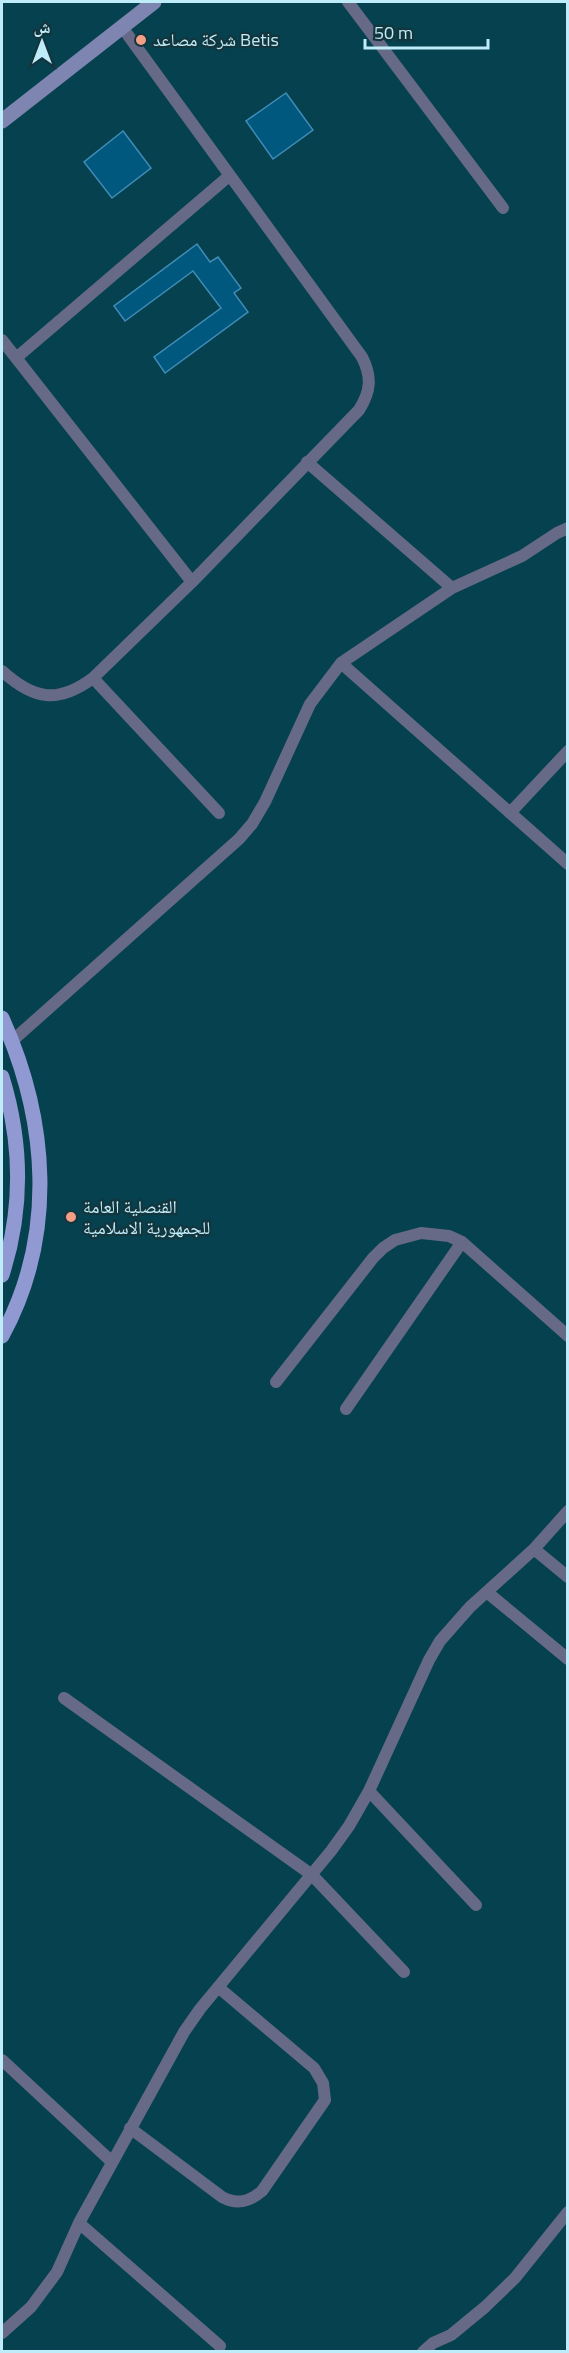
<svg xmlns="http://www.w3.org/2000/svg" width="569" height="2353" font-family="'Titillium Web','Noto Naskh Arabic',sans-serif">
<rect width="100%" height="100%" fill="#05414e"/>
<path fill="#00587f" stroke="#418cb7" stroke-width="1.5" d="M286 93 313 130 273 159 246 121Z
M123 131 151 168 112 198 84 162Z
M197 244 210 262 218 257 241 288 234 293 248 312 165 373 154 357 221 308 193 271 125 321 114 306Z"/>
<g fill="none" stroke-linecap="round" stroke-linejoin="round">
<path stroke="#666a87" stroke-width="12" d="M348 2 503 208
M2 340 192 582
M16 358 229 176
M307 462 452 588
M341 663 568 864
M2 671C34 700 58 704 93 678L192 582 359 410C371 391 372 377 362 357L122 27
M93 678 219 813
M510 813 568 751
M12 1041 239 839 252 824 265 802 310 704 341 663 452 588 522 556 557 533 568 528
M276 1382 373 1258 383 1248 395 1240 421 1233 449 1236 462 1242 568 1336
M346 1409 462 1242
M534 1549 568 1577
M488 1593 568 1659
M64 1698 312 1875 404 1972
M369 1791 476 1905
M2 2060 112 2162
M130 2128 222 2197C237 2205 249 2202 262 2191L325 2100 323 2083 314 2068 218 1987
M79 2223 220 2346
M2 2333 31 2307 57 2272 79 2223 184 2032 200 2009 331 1851 349 1826 369 1791 429 1660 440 1641 470 1607 534 1549 568 1511
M423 2352 433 2343 451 2335 485 2307 515 2278 568 2212"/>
<path stroke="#7e85b1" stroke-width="15" d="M2 121 154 2"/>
<path stroke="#9099d2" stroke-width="15" d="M2 1018C48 1120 57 1235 2 1336
M2 1077C22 1142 23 1210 2 1275"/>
</g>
<g fill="#f39f86" stroke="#15353d" stroke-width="2">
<circle cx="141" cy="40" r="6"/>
<circle cx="71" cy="1217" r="6"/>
</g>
<g text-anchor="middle" stroke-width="4.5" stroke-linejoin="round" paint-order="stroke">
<g font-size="18" fill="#bfecf9" stroke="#15353d" text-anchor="start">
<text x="153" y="46">شركة مصاعد Betis</text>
<text x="83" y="1213">القنصلية العامة<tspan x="83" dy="21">للجمهورية الاسلامية</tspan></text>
</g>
</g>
<rect width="569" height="2353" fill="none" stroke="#bfecf9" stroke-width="6"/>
<g transform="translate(42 42)" stroke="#15353d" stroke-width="4.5" paint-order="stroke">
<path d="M0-4.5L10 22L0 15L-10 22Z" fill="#bfecf9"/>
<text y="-9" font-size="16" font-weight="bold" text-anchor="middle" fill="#bfecf9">ش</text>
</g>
<path d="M365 39v9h123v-9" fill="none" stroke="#bfecf9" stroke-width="3"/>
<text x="374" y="39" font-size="18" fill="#bfecf9" stroke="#15353d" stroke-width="4.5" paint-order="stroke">50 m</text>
</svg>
